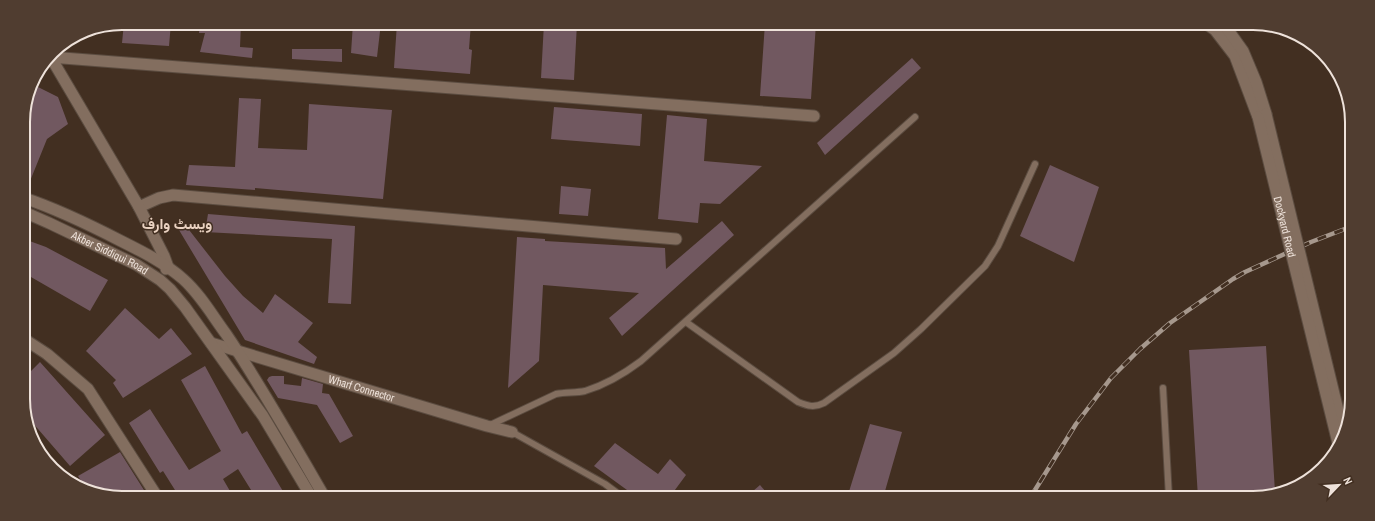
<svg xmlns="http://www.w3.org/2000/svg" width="1375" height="521" font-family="'Archivo Narrow',Vazirmatn,sans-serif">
<rect width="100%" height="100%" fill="#422f21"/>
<path fill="#715860" d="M124 23H171L169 46 122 43Z
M200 23H241L240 47 253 48 252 58 200 52 205 33H199Z
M353 23H381L377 57 351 53Z
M397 23H471L469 49 472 50 470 74 394 68Z
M544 23H577L574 80 541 78Z
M765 23H816L811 99 760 96Z
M292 49H342V62L292 59Z
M912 58 921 68 825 155 817 143Z
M32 84 58 97 68 124 47 139 26 191H24L23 115Z
M239 98 261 99 258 148 307 150 309 104 392 110 383 199 255 188V190L186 185 189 165 235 167Z
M554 107 642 114 640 146 551 139Z
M667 115 707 119 704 161 762 166 720 204 700 203 698 223 658 219Z
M1050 165 1099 187 1074 262 1020 236Z
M561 186 591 189 588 216 559 214Z
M208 214 355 226 351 304 328 303 332 239 205 232Z
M722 221 734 235 622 336 609 318 639 293 543 285 539 361 508 388 517 237 545 239V241L665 248 666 269Z
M186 226 225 276 243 296 263 313 275 294 313 323 298 342 317 357 314 364 245 340 179 230Z
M24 239 46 247 108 280 90 311 24 273Z
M125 308 159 339 171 328 192 354 123 398 113 383 116 380 86 351Z
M1266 346 1275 492 1259 498H1198L1189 350Z
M40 362 105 435 70 466 25 414V377Z
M205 366 242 434 247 431 287 498H256L238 469 223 479 234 498H180L163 471 160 473 129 423 150 409 189 470 221 451 181 380Z
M272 376H284V384L301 386 302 378 323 384 322 393 329 394 353 436 340 443 317 405 278 398 267 380 269 377Z
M870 424 902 432 883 498H847Z
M615 443 658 474 670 459 686 475 669 498H638L594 466Z
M120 452 149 498H122L91 493 87 490 78 476Z
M760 485 771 498H745Z"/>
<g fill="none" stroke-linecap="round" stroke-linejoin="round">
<defs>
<path id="service" d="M686 322 798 402C808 406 814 408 824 403L894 353 921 329 985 266 998 246 1035 164
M1163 388 1169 498
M488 426 556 394C566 392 576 393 585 391 605 385 625 373 641 361L915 117
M512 432 605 484 624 498"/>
<g id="minor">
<path d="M50 57 814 116"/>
<path d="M139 207 159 198 173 195 676 239"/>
<path d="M24 339 47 354 88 389 158 498"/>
<path id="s1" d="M211 343 487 426 512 432"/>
</g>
<g id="tertiary">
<path d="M1205 23 1215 30 1235 56 1258 117"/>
<path d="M1223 23 1243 51 1256 82 1266 114"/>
<path d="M50 56 139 207 164 256 168 267 166 269"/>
<path d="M24 198C57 209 90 225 121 241 143 252 165 263 183 279 200 294 212 315 226 334 262 387 293 443 325 498"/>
<path id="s2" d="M24 212 49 223 137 265 160 280 170 289 185 307 263 416 312 498"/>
</g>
</defs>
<use href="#service" stroke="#5b4c40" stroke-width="8"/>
<use href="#minor" stroke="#5b4c40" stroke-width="13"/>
<use href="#tertiary" stroke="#5b4c40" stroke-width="13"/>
<use href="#service" stroke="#836e5f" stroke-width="6"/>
<use href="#minor" stroke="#836e5f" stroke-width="11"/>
<use href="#tertiary" stroke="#836e5f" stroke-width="11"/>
<defs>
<path id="rail" d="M1030 498 1076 424 1111 378 1140 349 1170 323 1233 279 1245 272 1311 242 1350 227"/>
</defs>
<use href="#rail" stroke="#a6988d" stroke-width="4.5"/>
<use href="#rail" stroke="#422f21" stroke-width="3" stroke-dasharray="9" stroke-linecap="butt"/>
<defs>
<g id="tertiary-bridge">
<path d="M1266 114 1344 435"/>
<path id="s3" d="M1258 117 1338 443"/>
</g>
</defs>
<use href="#tertiary-bridge" stroke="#5b4c40" stroke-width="13" stroke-linecap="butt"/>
<use href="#tertiary-bridge" stroke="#836e5f" stroke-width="11"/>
</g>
<g text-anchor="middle" stroke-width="3" stroke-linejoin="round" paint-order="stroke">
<g font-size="11" fill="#eee2da" stroke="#422f21">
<text dy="4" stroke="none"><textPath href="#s3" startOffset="113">Dockyard Road</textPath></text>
<text dy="4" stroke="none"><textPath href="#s2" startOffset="95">Akber Siddiqui Road</textPath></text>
<text dy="4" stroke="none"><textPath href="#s1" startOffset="157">Wharf Connector</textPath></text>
</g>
<g font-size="15" font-weight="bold" fill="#ead2c1" stroke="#422f21">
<text x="177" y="229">ویسٹ وارف</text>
</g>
</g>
<path d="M0 0H1375V521H0ZM122 30H1253A92 92 0 0 1 1345 122V399A92 92 0 0 1 1253 491H122A92 92 0 0 1 30 399V122A92 92 0 0 1 122 30Z" fill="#503d30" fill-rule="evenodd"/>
<path fill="none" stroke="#eee2da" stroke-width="2" d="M122 30H1253A92 92 0 0 1 1345 122V399A92 92 0 0 1 1253 491H122A92 92 0 0 1 30 399V122A92 92 0 0 1 122 30Z"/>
<g transform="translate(1339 485) rotate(65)" stroke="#422f21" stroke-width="3" paint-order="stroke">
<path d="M0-3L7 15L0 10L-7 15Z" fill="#eee2da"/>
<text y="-6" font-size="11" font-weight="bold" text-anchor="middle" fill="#eee2da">N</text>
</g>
</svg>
